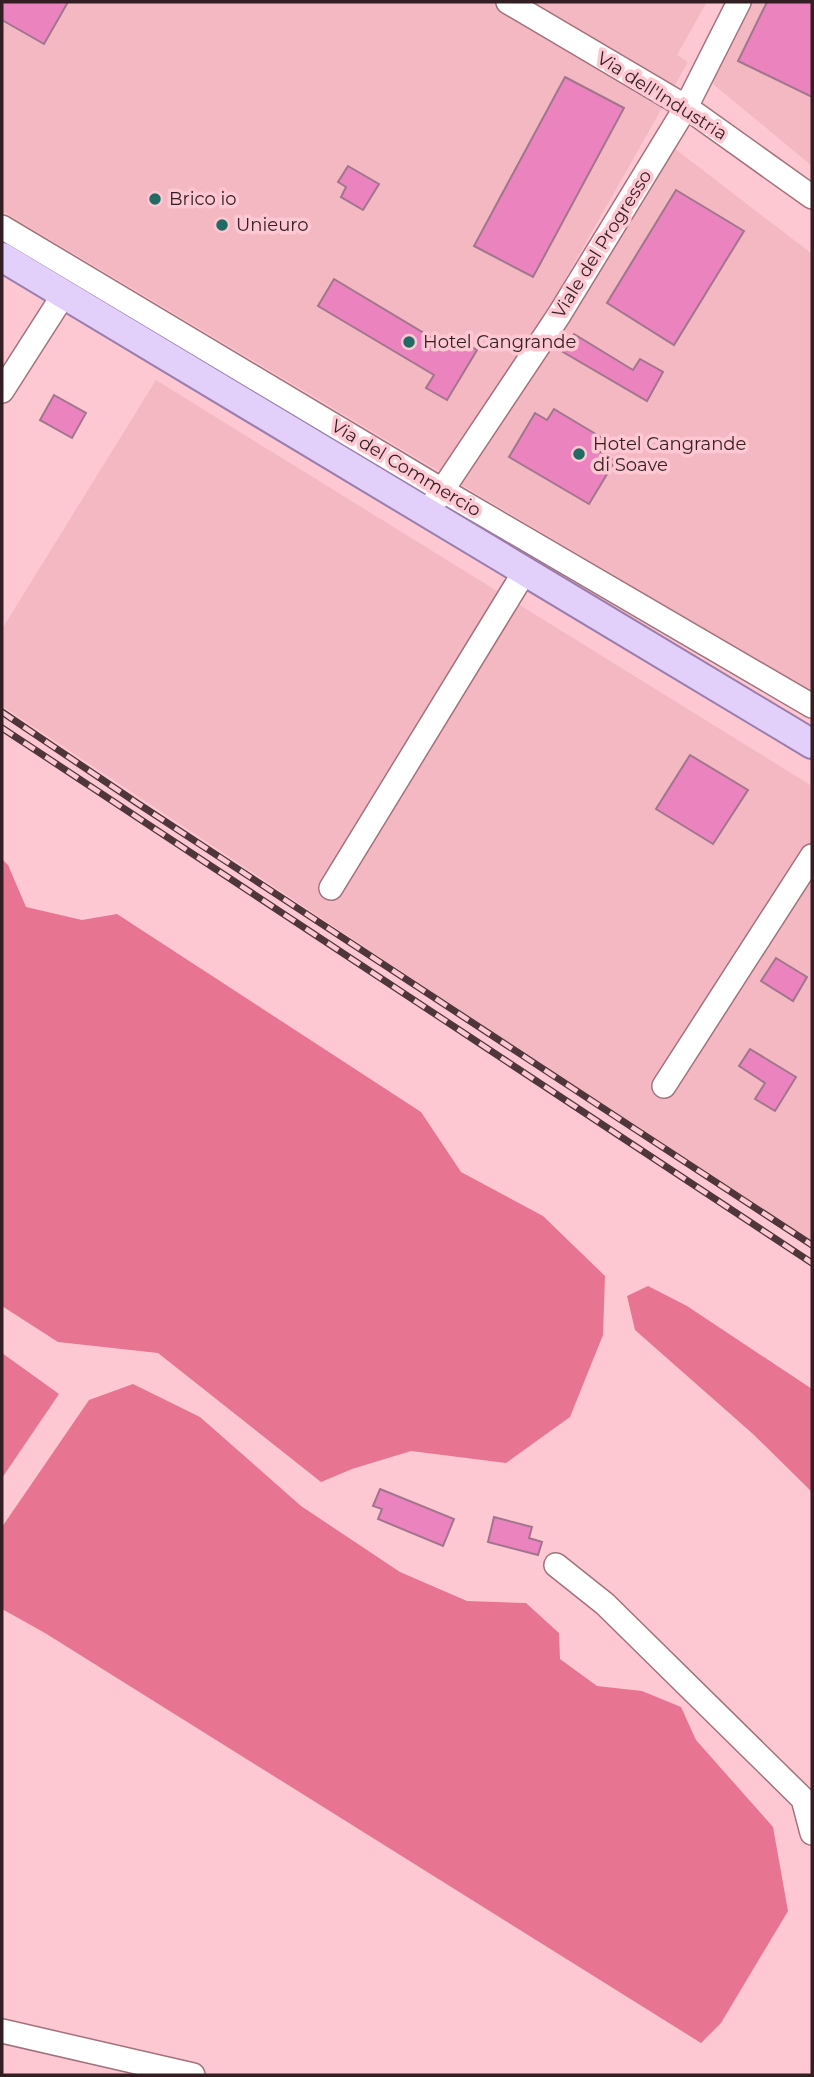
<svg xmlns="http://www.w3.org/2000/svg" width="814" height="2077" font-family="Montserrat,sans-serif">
<rect width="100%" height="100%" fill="#fec8d2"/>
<path fill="#f4b8c3" d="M2 2H707L677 55 688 62 549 308 447 476 2 211Z
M747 2H812V166L707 79Z
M674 148 812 254V692L453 480 594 279Z
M156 380 812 786V1244L2 706V629Z"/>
<path fill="#e77490" d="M2 859 8 865 26 907 82 920 117 914 421 1112 461 1172 543 1216 605 1276 603 1335 570 1417 506 1463 411 1451 352 1469 321 1482 158 1353 58 1342 2 1306Z
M648 1286 687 1306 812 1389V1492L753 1434 635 1330 627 1296Z
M2 1353 59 1394 2 1478Z
M133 1384 200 1417 301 1506 400 1572 467 1601 526 1603 559 1633 560 1659 597 1686 642 1691 681 1707 696 1740 773 1827 788 1911 721 2023 701 2043 45 1633 2 1609V1527L89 1400Z"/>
<path fill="#ea83be" stroke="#a1768d" stroke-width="2" d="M2 2H68L44 44 2 20Z
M767 2H812V97L738 61Z
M565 77 624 108 533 277 474 246Z
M348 166 379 184 363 210 341 197 346 187 338 182Z
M676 190 744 231 674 345 607 303Z
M334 279 449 348 455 337 477 350 447 400 426 388 434 375 318 306Z
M574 334 633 370 640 359 663 372 647 401 563 352Z
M54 395 86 413 72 438 40 420Z
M554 409 604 439 597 450 615 461 589 504 509 457 535 413 547 420Z
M690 755 748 790 713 844 656 809Z
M776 958 807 977 793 1001 761 981Z
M750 1049 796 1077 775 1111 755 1099 765 1083 739 1066Z
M380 1489 454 1519 443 1546 378 1519 382 1509 373 1506Z
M494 1517 532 1527 529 1538 542 1542 538 1555 488 1542Z"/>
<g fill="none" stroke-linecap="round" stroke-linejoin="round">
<defs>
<path id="minor" d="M508 2 686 107 812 197
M2 227 442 490 812 706
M2 391 64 294
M435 501 559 315 686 107 739 2
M331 888 525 571
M664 1086 812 856
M556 1565 605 1604 803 1799 812 1833
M2 2031 193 2075"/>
<path id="major" d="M2 257 812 744"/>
</defs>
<use href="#minor" stroke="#a3727c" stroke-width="26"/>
<use href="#major" stroke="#9a7dac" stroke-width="32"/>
<use href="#minor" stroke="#fff" stroke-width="23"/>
<use href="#major" stroke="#e3d0fa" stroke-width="28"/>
<defs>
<path id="rail" d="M2 712 137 803 812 1245
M2 728 812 1263"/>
</defs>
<use href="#rail" stroke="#4e363a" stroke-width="7"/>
<use href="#rail" stroke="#fec8d2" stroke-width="4.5" stroke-dasharray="13" stroke-linecap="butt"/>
</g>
<g fill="#216b64" stroke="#fec8d2" stroke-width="2.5">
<circle cx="155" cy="199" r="7"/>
<circle cx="222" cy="225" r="7"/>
<circle cx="409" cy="342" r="7"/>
<circle cx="579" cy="454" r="7"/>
</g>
<g text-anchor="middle" stroke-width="7" stroke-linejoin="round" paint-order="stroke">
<g font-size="18" fill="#331f23" stroke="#fec8d2">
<text transform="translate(662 96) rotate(32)" y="6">Via dell'Industria</text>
<text transform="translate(602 244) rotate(-58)" y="6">Viale del Progresso</text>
<text transform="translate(406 468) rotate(31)" y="6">Via del Commercio</text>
</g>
<g font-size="18" fill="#331f23" stroke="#fec8d2" text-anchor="start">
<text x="169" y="205">Brico io</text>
<text x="236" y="231">Unieuro</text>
<text x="423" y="348">Hotel Cangrande</text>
<text x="593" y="450">Hotel Cangrande<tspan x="593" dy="21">di Soave</tspan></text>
</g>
</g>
<rect width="814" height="2077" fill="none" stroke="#331f23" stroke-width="7"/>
</svg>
